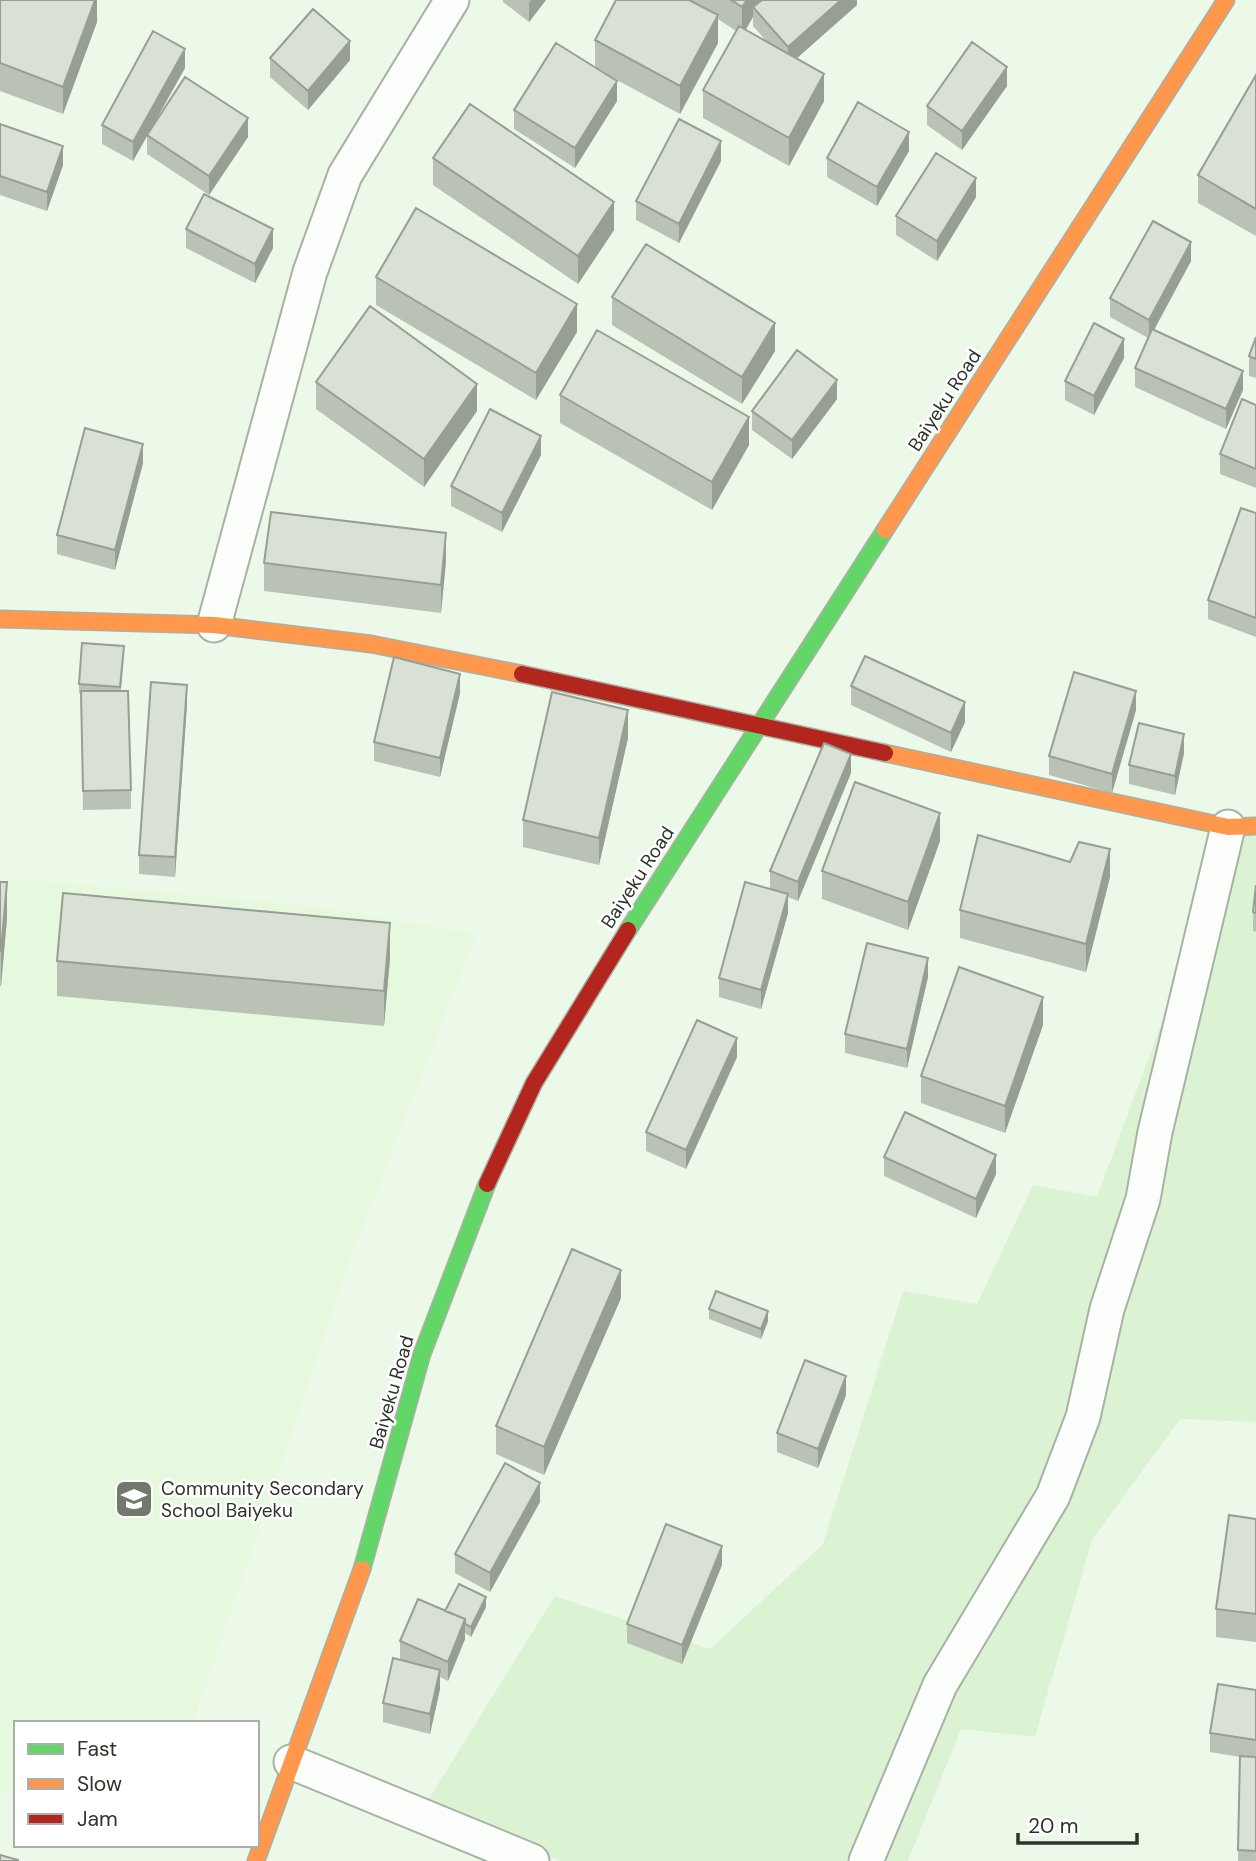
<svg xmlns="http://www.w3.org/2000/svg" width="1256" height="1861" font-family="'DM Sans',sans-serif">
<rect width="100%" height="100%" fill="#edf9e8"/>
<path fill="#e6f9de" d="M31 880 319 907 476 934 344 1275 193 1723H16V1795L0 1790V881Z"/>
<path fill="#dcf3d3" d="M1236 822 1256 824V1422L1180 1419 1092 1540 1035 1737 961 1729 908 1861H561L425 1805 555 1596 710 1649 823 1544 903 1291 977 1304 1033 1185 1097 1197Z"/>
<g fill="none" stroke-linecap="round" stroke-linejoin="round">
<defs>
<path id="street" d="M214 625 310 272 345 175 452 0
M291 1762 532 1861
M866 1861 940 1685 1053 1496 1083 1417 1107 1309 1143 1199 1155 1132 1228 827"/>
<path id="fast" d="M628 930 885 530
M362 1569 422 1354 487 1184"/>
<path id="slow" d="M885 530 1226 0
M0 619 214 625 371 644 522 674
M885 753 1228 827 1256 826
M256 1861 362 1569"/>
<path id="jam" d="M522 674 885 753
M487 1184 534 1083 628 930"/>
</defs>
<use href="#street" stroke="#a8b1a4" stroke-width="37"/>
<use href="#fast" stroke="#a8b1a4" stroke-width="19"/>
<use href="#slow" stroke="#a8b1a4" stroke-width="19"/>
<use href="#jam" stroke="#a8b1a4" stroke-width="19"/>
<use href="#street" stroke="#fcfefc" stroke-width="33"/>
<use href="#fast" stroke="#63d668" stroke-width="16"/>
<use href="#slow" stroke="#ff974d" stroke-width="16"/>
<use href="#jam" stroke="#b3261e" stroke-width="16"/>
</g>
<path fill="#bac2b6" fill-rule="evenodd" d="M0 0H97V22L63 114 0 91Z
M503 0H546L529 22 503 2Z
M616 0H857V5L797 58 824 101 789 166 703 118V90L736 31 718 19V43L680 114 602 72 617 101 575 168 514 129V110L595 68V40ZM753 17V26L767 42 746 30Z
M270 58 350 60 308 110 270 77Z
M185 68 149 132 248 137 209 195 147 154V136L133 161 102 144V125Z
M1256 75V236L1198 203V175Z
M1007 86 962 150 927 125V106Z
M0 124 63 165 47 211 0 195Z
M909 151 877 206 827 177V158Z
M433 158 614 230 578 284 433 185Z
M721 161 679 243 636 220V201Z
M976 197 937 261 896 235V216Z
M186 229 273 248 255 283 186 248Z
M1191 261 1154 330 1243 390 1226 429 1135 387V368L1148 338 1110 317V298Z
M376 277 577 332 536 400 376 305Z
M612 297 775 351 742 404 612 325Z
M1256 337V378L1249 376V356Z
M1124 358 1094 415 1065 400V381Z
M316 382 477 411 424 487 316 409Z
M560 395 749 445 712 510 560 423Z
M837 399 792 459 752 430V411Z
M1256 405V488L1220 474V454Z
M541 455 502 532 451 506V486Z
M143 463 115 570 57 554V535Z
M1256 513V637L1208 619V600Z
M446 561 441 613 264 591V563Z
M124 656 121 691 131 790V809L83 810 81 694 79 693V684Z
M851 686 965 722 951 752 851 705Z
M460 693 440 777 374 761V742Z
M187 704 175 877 139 874V855Z
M1136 710 1112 793 1049 775V756Z
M628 738 599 865 523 847V820Z
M1184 753 1175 795 1129 784V765Z
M851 773 798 901 788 897V913L761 1009 719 997V978L770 889V871Z
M940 841 908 930 822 899V871Z
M1110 877 1086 972 960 938V910Z
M0 882 7 918 1 986H0Z
M1256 885V932L1253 931V912Z
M390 958 384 1026 57 996V961Z
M928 977 907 1068 845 1053V1034Z
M1043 1025 1005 1133 921 1103V1076Z
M737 1057 686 1169 646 1151V1132Z
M884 1157 996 1174 976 1218 884 1176Z
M621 1298 544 1475 496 1454V1426Z
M709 1309 768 1321 761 1339 709 1319Z
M846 1395 818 1468 777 1452V1433Z
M540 1502 490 1592 455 1573V1554Z
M1256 1519V1642L1216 1637V1609Z
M722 1565 682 1664 627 1643V1624Z
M486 1607 471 1637 465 1633V1639L448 1681 440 1677V1689L430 1734 383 1722V1703L400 1660V1641L445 1611Z
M1256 1690V1861H1238L1240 1757 1210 1752V1733Z"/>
<path fill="#979e94" d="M95 0H97V22L63 114V87Z
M531 0H546L529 22V3Z
M747 0H764L753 7V17L742 35V7Z
M841 0H857V5L788 66V47Z
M718 15V43L680 114V86Z
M350 41V60L308 110V91Z
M185 49V68L133 161V142Z
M1007 67V86L962 150V131Z
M824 74V101L789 166V138Z
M617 81V101L575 168V148Z
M248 118V137L209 195V176Z
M909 132V151L877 206V187Z
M721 141V161L679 243V224Z
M63 146V165L47 211V192Z
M976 178V197L937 261V241Z
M614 202V230L578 284V256Z
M273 229V248L255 283V264Z
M1191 242V261L1149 339V320Z
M577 304V332L536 400V373Z
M775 323V351L742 404V377Z
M1124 339V358L1094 415V396Z
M1243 371V390L1226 429V409Z
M837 380V399L792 459V440Z
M477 384V411L424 487V459Z
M749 417V445L712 510V482Z
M541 436V455L502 532V513Z
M143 444V463L115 570V550Z
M446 533V561L441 613V585Z
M460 674V693L440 777V758Z
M187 685V704L175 877V857Z
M1136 691V710L1112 793V774Z
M965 702V722L951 752V733Z
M628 710V738L599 865V838Z
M1184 734V753L1175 795V776Z
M851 754V773L798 901V882Z
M940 813V841L908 930V902Z
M1110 849V877L1086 972V944Z
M7 882V918L1 986V951Z
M788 894V913L761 1009V990Z
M390 923V958L384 1026V991Z
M928 958V977L907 1068V1049Z
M1043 997V1025L1005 1133V1106Z
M737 1038V1057L686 1169V1150Z
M996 1155V1174L976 1218V1199Z
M621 1270V1298L544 1475V1447Z
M768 1311V1321L761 1339V1329Z
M846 1376V1395L818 1468V1449Z
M540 1483V1502L490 1592V1573Z
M722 1546V1565L682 1664V1645Z
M486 1597V1607L471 1637V1627Z
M465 1619V1639L448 1681V1662Z
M440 1670V1689L430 1734V1714Z"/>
<path fill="#d8e1d4" stroke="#979e94" stroke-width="2" d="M0 0H95L63 87 0 63Z
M616 0H689L718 15 680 86 595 40Z
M731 0H747L742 7Z
M762 0H841L788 47 753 7Z
M313 9 350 41 308 91 270 58Z
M739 26 824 74 789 138 703 90Z
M153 31 185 49 133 142 102 125Z
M972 42 1007 67 962 131 927 106Z
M556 43 617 81 575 148 514 110Z
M1256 75V209L1198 175Z
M185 77 248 118 209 176 147 135Z
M858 102 909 132 877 187 827 158Z
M470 104 614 202 578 256 433 158Z
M679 119 721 141 679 224 636 201Z
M0 124 63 146 47 192 0 176Z
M936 153 976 178 937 241 896 216Z
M204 194 273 229 255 264 186 229Z
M416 208 577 304 536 373 376 277Z
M1153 221 1191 242 1149 320 1110 298Z
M646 244 775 323 742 377 612 297Z
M370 306 477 384 424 459 316 382Z
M1094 323 1124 339 1094 396 1065 381Z
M1152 329 1243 371 1226 409 1135 368Z
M597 330 749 417 712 482 560 395Z
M1256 337V359L1249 356Z
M797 350 837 380 792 440 752 411Z
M1242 399 1256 405V469L1220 454Z
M490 409 541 436 502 513 451 486Z
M85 428 143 444 115 550 57 535Z
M1241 508 1256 513V618L1208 600Z
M271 512 446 533 441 585 264 563Z
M82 643 124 646 120 687 79 684Z
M865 656 965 702 951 733 851 686Z
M394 657 460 674 440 758 374 742Z
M1074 672 1136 691 1112 774 1049 756Z
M151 682 187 685 175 857 139 855Z
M81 691H128L131 790 83 791Z
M552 692 628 710 599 838 523 820Z
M1139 723 1184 734 1175 776 1129 765Z
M824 743 851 754 798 882 770 871Z
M855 782 940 813 908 902 822 871Z
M978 835 1070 862 1079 842 1110 849 1086 944 960 910Z
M0 882H7L1 951H0Z
M745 882 788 894 761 990 719 978Z
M1256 885V913L1253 912Z
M63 893 390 923 384 991 57 961Z
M867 943 928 958 907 1049 845 1034Z
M959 967 1043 997 1005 1106 921 1076Z
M697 1020 737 1038 686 1150 646 1132Z
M905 1112 996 1155 976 1199 884 1157Z
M572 1249 621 1270 544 1447 496 1426Z
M716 1291 768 1311 761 1329 709 1309Z
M805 1360 846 1376 818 1449 777 1433Z
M505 1463 540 1483 490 1573 455 1554Z
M1229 1515 1256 1519V1614L1216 1609Z
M666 1524 722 1546 682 1645 627 1624Z
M459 1584 486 1597 471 1627 465 1624V1619L445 1611Z
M418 1599 465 1619 448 1662 400 1641Z
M393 1658 440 1670 430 1714 383 1703Z
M1218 1684 1256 1690V1740L1210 1733Z
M1240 1756 1256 1757V1851L1238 1850Z
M0 1855 18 1860V1861H0Z"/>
<defs>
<symbol id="school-square" viewBox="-11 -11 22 22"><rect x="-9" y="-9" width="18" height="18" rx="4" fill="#70796c" stroke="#fff"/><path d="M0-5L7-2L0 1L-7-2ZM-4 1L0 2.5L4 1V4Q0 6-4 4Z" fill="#fff"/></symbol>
</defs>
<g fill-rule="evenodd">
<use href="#school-square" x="112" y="1477" width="44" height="44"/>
</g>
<g text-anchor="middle" stroke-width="5" stroke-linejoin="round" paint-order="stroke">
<g font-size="19" fill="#2c3429" stroke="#fff">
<text transform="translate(944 400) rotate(-57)" y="7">Baiyeku Road</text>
<text transform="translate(637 877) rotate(-57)" y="7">Baiyeku Road</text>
<text transform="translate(391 1392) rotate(-74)" y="7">Baiyeku Road</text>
</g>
<g font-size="19" fill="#2c3429" stroke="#fff" text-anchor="start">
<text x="161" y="1495">Community Secondary<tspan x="161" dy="22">School Baiyeku</tspan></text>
</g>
</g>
<rect x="14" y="1721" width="245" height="126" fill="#ffffff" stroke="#abaea9" stroke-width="2"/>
<rect x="28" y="1744" width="35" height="10" fill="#63d668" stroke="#abaea9" stroke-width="2"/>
<text x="77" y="1756" font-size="21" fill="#2c3429">Fast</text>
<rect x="28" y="1779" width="35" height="10" fill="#ff974d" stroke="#abaea9" stroke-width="2"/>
<text x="77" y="1791" font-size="21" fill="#2c3429">Slow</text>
<rect x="28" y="1814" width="35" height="10" fill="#b3261e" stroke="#abaea9" stroke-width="2"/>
<text x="77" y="1826" font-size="21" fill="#2c3429">Jam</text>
<path d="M1018 1833v10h119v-10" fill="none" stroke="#2c3429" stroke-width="3.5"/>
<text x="1028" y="1833" font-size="21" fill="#2c3429" stroke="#ffffff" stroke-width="5" paint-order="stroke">20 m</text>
</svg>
